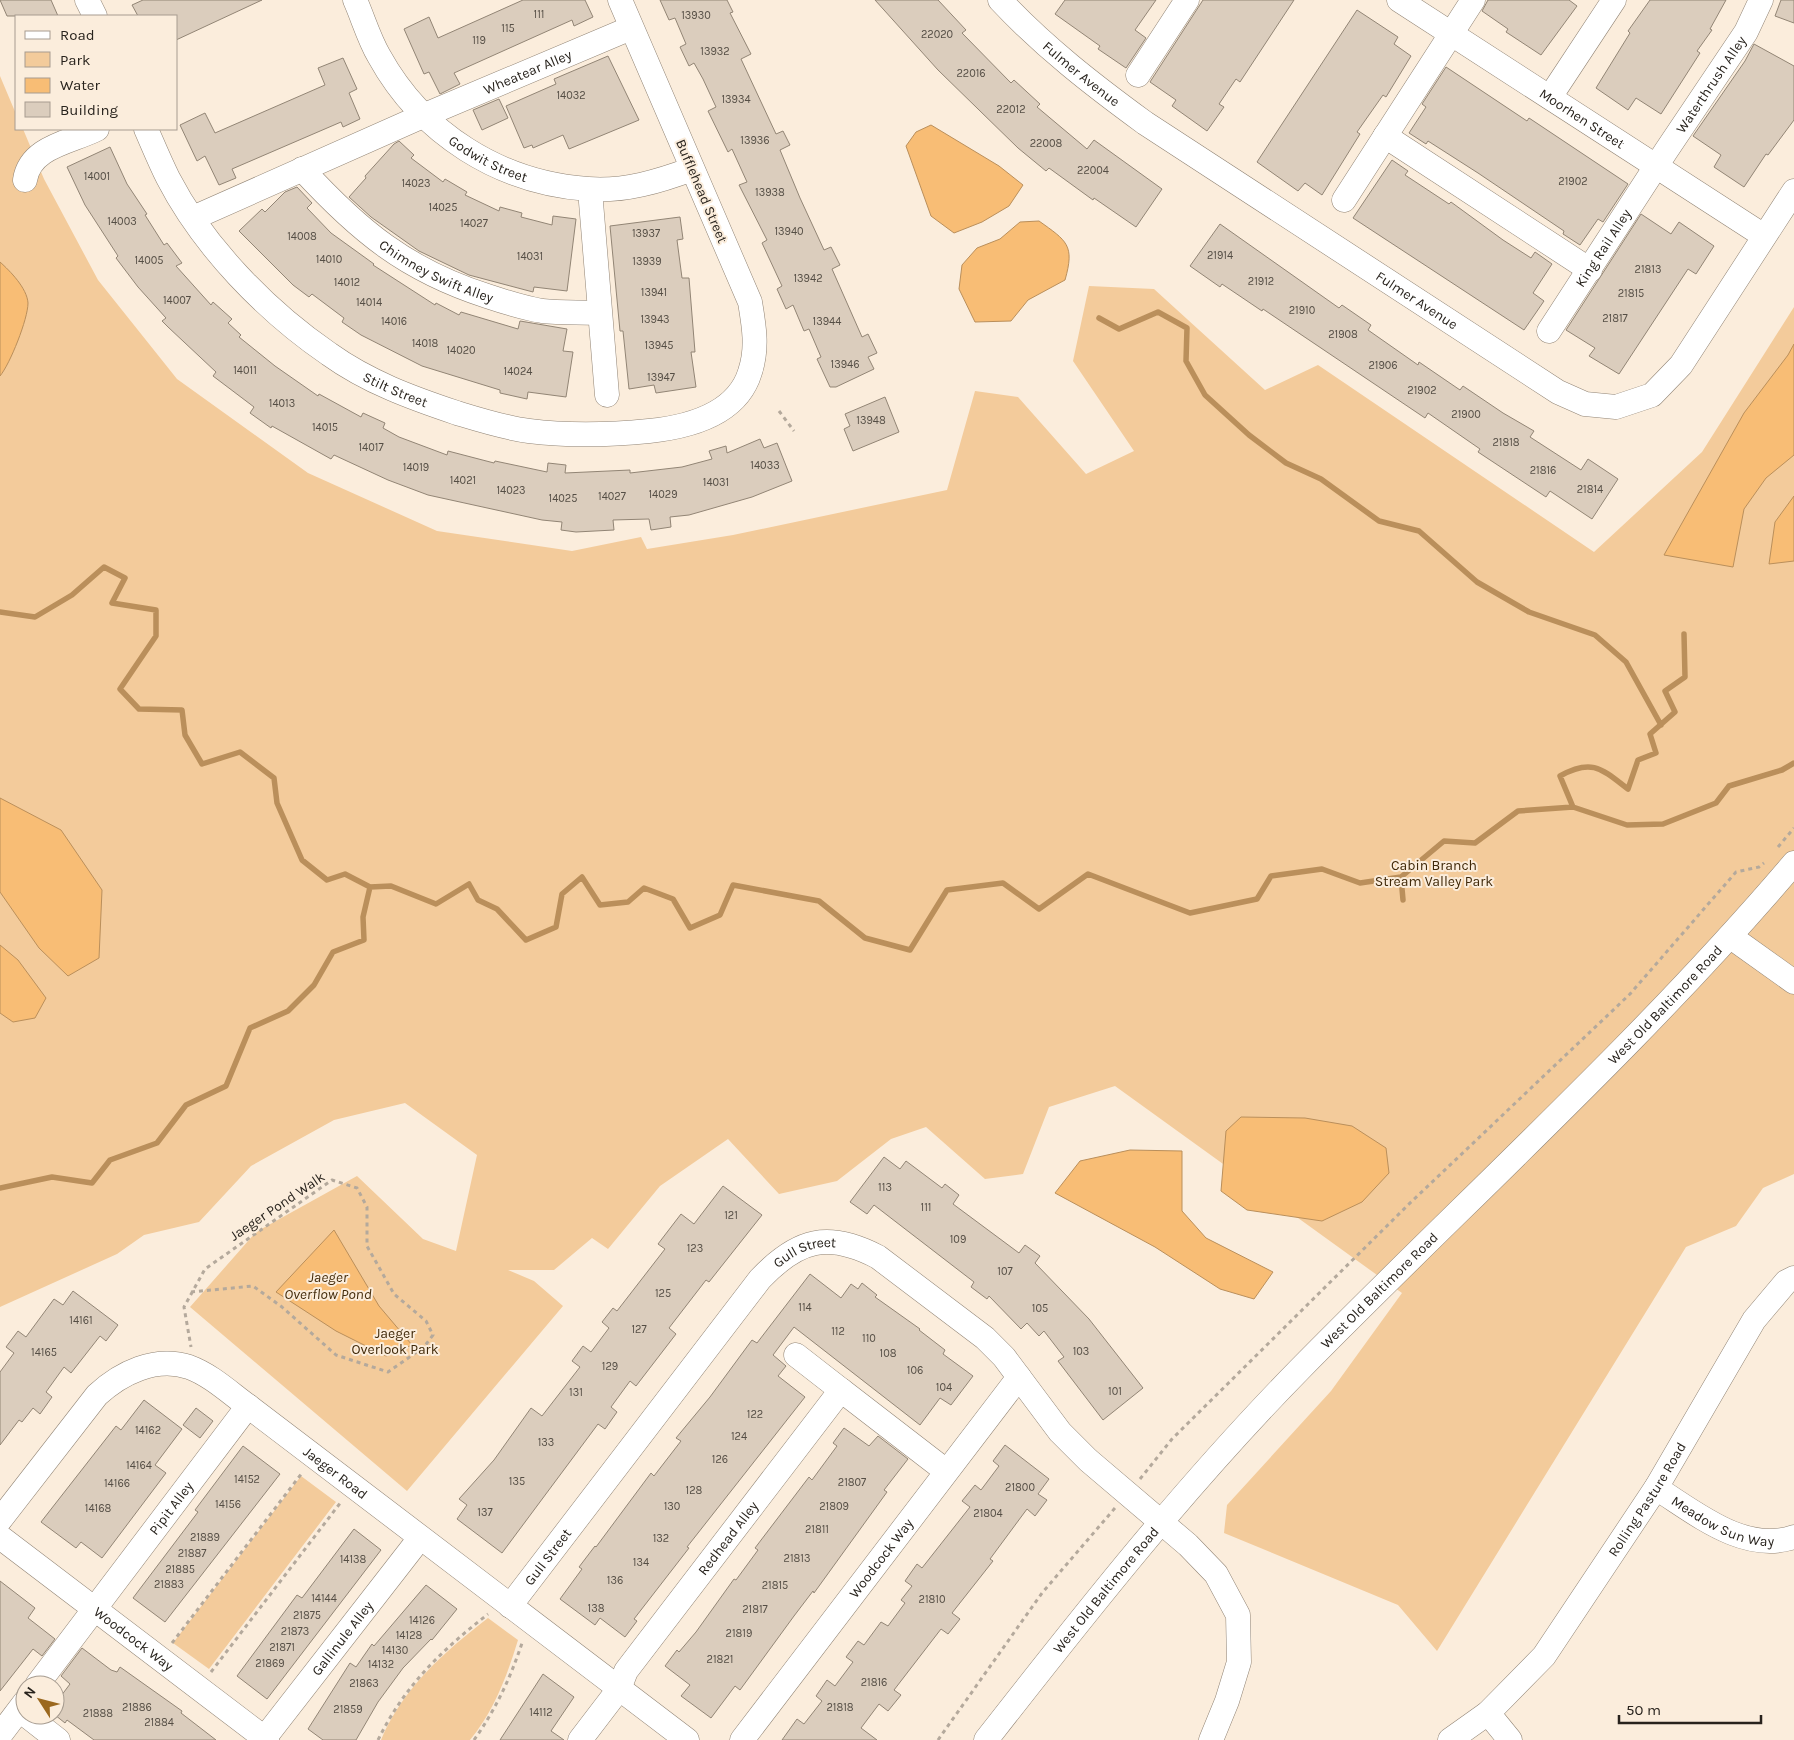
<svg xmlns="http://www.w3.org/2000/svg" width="1794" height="1740" font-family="Karla,sans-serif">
<rect width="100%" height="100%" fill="#fbeddc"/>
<path fill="#f3cb9b" d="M0 76 16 114V129H23L44 179 98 280 177 379 308 473 437 531 572 551 641 537 647 549 733 535 947 490 975 391 1018 397 1086 474 1134 451 1073 361 1089 286 1154 289 1265 390 1318 365 1594 552 1702 452 1794 307V1174L1763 1188 1736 1226 1686 1247 1437 1651 1398 1605 1224 1533 1227 1505 1331 1391 1402 1293 1115 1086 1049 1107 1023 1174 985 1179 926 1127 891 1139 837 1181 779 1194 728 1139 660 1186 608 1249 592 1238 554 1270H508L534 1281 563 1306 407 1491 190 1307 256 1232 357 1176 423 1239 456 1251 477 1155 405 1103 334 1120 251 1166 199 1222 144 1235 117 1254 0 1307Z
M301 1476 336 1502 209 1669 173 1643Z
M488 1618 518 1640C507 1676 494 1711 470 1740H381C402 1689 445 1651 488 1618Z"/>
<path fill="#f8bd75" stroke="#ba8f5b" d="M931 125 999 166 1023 185 1009 206 982 222 954 233 931 216 906 146 916 132Z
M1039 221C1067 241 1075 245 1065 280L1028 300 1011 321 975 322 959 289 962 265 977 248 1000 239 1020 222Z
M0 262C10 271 27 288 28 303 28 319 10 364 0 376Z
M1794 344V455L1766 478 1744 509 1733 567 1664 555 1744 413 1788 355Z
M1794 496V561L1769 564 1775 522Z
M0 798 61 830 102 890 99 958 68 976 39 948 0 892Z
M0 945 18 960 46 998 35 1018 13 1022 0 1013Z
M1241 1117 1305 1118 1352 1126 1386 1148 1389 1173 1362 1202 1322 1221 1247 1210 1221 1191 1226 1131Z
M1130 1150 1182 1151V1211L1206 1238 1273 1272 1254 1299 1220 1289 1155 1247 1055 1193 1080 1161Z
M334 1230 379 1306 412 1345 386 1356 336 1331 276 1292Z"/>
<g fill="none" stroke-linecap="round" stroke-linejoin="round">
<path stroke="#ba8f5b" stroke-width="5.5" d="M1099 318 1119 329 1158 312 1187 328 1186 361 1205 395 1249 435 1286 463 1321 479 1379 521 1419 531 1477 582 1529 612 1595 635 1626 662 1661 725
M0 612 35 617 72 595 104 567 125 578 112 603 156 610V636L120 689 139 709 182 710 185 735 202 764 240 752 274 778 277 803 302 860 327 880 345 874 370 887
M1573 807 1560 776C1592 758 1602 769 1628 789L1638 760 1656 753 1650 734 1675 712 1665 691 1685 677 1684 634
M1401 877 1403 900
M0 1188 52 1177 92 1183 110 1160 157 1143 186 1105 226 1086 250 1028 288 1011 314 985 333 952 364 940 363 917 370 887 391 886 436 904 469 884 478 900 497 909 526 940 556 927 562 894 582 877 600 905 628 902 644 888 673 899 690 928 720 915 733 885 819 901 865 938 910 950 947 890 1003 883 1039 909 1088 874 1190 913 1257 899 1271 876 1322 869 1360 883 1401 877 1444 841 1475 843 1518 811 1573 807 1627 825 1663 824 1716 803 1729 786 1782 770 1794 763"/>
</g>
<path fill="#dbcdbd" stroke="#928575" d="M0 0H51L58 16H7Z
M143 0H262L176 40V16H138L132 5Z
M523 0H585L593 17 574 26 572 20 454 73 460 84 440 94 429 72 424 74 404 29 429 17 438 38Z
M660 0H727L733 12 730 13 751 54 741 59 776 134 783 131 790 145 780 150 800 198 824 250 831 247 840 265 832 269 862 337 868 334 877 353 868 357 874 369 836 387H830L817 359 821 357 809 329 804 331 793 305 786 309 777 289 782 286 762 243 767 240 739 185 747 182 732 149 728 152 708 111 716 107 703 79 694 63 689 66 680 47 686 44 675 18 669 20Z
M875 0H938L966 30 962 33 1011 83 1014 80 1040 104 1037 107 1087 149 1094 140 1162 189 1136 227 1094 198 1093 200 1049 168 1046 171 1018 148 938 70Z
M1065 0H1156L1135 30 1146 38 1126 68 1098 49 1100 46 1055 14Z
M1203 0H1294L1240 82 1236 79 1219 104 1224 107 1207 131 1172 106 1176 100 1150 82Z
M1488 0H1569L1577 6 1541 55 1506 32 1508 29 1482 11Z
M1650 0H1726L1710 29 1712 30 1697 51 1700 53 1661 114 1636 98 1628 110 1596 88 1630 33 1628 31Z
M1781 0H1794V23L1775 16Z
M1357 10 1398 37 1394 44 1411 56 1386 97 1383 95 1357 132 1360 134 1322 195 1305 183 1298 191 1257 162Z
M1754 44 1794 66V120L1768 155 1766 154 1744 187 1714 167 1721 155 1693 136 1745 61Z
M608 56 639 120 569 149 563 135 533 148 532 145 524 148 506 106 556 84 554 79Z
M343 58 357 89 349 93 360 119 343 127 341 122 232 169 236 178 219 185 205 156 197 161 180 125 205 113 215 133 325 85 318 68Z
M1446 67 1527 121 1529 118 1628 184 1603 222 1598 219 1580 245 1563 234 1564 231 1478 173 1428 141 1426 144 1409 133 1426 107 1422 104Z
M499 99 508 118 482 130 473 110Z
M399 141 414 155 411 158 443 182 445 179 467 192 465 195 499 211 500 207 522 213 521 217 552 225 553 216 576 219 567 291 534 287 533 292 469 275 419 251 371 217 349 197 366 178 365 176 394 144Z
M110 147 127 184 147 214 145 215 164 245 167 243 182 263 176 266 211 305 213 302 232 319 228 323 241 335 239 337 275 366 318 396 319 394 361 417 363 413 385 423 383 428 399 437 447 455 448 451 494 463 495 461 547 472 548 463 566 465 565 473 630 470V473L682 467 712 459 709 451 726 446 727 453 760 439 764 448 777 443 792 481 752 497 689 515 670 517 671 527 651 530 649 519 613 520 614 530 576 532 561 530 562 522 542 520 428 495 388 480 334 455 331 459 272 426 271 428 250 413 254 407 213 376 216 372 168 327 162 321 166 318 138 287 116 258 118 256 85 205 67 167Z
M1392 160 1408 171 1405 175 1449 204 1451 202 1503 240 1531 258 1535 252 1552 264 1533 293 1544 301 1524 330 1353 218Z
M297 187 312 203 307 208 331 233 374 264 373 265 435 305 436 303 459 315 461 312 518 329 520 321 567 329 563 351 573 352 566 397 528 392 527 399 500 393V390L422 366 361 335 342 322 344 318 312 294 309 297 293 285 239 231 262 209 265 212 285 192Z
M1641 214 1671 234 1679 222 1714 246 1696 274 1688 269 1619 374 1589 356 1595 348 1566 330Z
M680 217 683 239 677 240 682 278H689L695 352H691L696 387 656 393 654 385 629 389 623 331H620L610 226Z
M1220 224 1339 308 1342 305 1371 325 1368 330 1418 365 1419 362 1460 390 1463 386 1503 413 1534 431 1530 437 1581 470 1588 459 1618 479 1592 519 1550 491 1546 497 1478 452 1480 449 1428 413 1425 418 1263 309 1262 311 1222 284 1220 287 1190 266Z
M885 397 899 432 853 451 844 429 850 426 845 414Z
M884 1157 900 1169 906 1161 942 1188 945 1184 959 1195 953 1204 1019 1253 1025 1245 1040 1256 1035 1263 1089 1319 1143 1388 1103 1420 1058 1361 1064 1357 1044 1331 1039 1336 1027 1323 1021 1329 989 1296 987 1299 971 1287 974 1282 874 1205 867 1214 850 1202Z
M723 1186 762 1215 709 1282 706 1280 669 1328 676 1334 636 1386 630 1381 611 1407 617 1412 605 1429 598 1424 502 1553 457 1519 467 1505 459 1499 494 1460 531 1408 542 1416 580 1367 572 1361 583 1346 591 1352 609 1328 602 1322 613 1308 617 1311 665 1249 658 1244 681 1214 694 1224Z
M810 1274 841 1298 851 1284 858 1289 862 1283 877 1295 875 1297 920 1329 919 1330 945 1350 943 1354 973 1376 951 1405 940 1398 920 1425 794 1327 773 1355 786 1366 778 1376 805 1397 687 1547 689 1548 634 1619 637 1621 625 1637 600 1618 595 1625 560 1599 582 1569 579 1567 595 1546 596 1547 651 1473 654 1476 681 1441 676 1438 710 1397 752 1340 757 1343Z
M73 1291 118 1325 106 1341 100 1336 71 1373 64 1367 46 1392 52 1397 40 1414 33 1408 22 1422 19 1420 0 1445V1372L14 1353 6 1347 18 1331 26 1337 54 1299 63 1305Z
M144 1400 182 1429 155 1465 166 1473 102 1558 81 1542 76 1548 41 1522 116 1426 121 1430Z
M196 1408 213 1421 200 1438 183 1425Z
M844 1428 869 1446 878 1436 908 1459 884 1490 887 1492 814 1593 813 1591 794 1616 740 1690 735 1686 711 1718 681 1696 690 1685 665 1666 677 1650 679 1652 696 1632 734 1579 736 1580 758 1550 755 1548 809 1477 812 1480 837 1446 833 1443Z
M1005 1445 1049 1479 1038 1494 1047 1500 1035 1516 1027 1509 990 1559 993 1561 952 1613 960 1619 948 1634 941 1629 894 1690 901 1695 888 1711 879 1704 861 1728 877 1740H782L797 1719 804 1724 822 1701 816 1696 827 1680 835 1686 853 1662 846 1657 858 1641 864 1645 881 1622 888 1626 905 1603 901 1600 912 1586 905 1581 917 1564 922 1568 970 1507 962 1501 975 1485 981 1490 999 1466 993 1461Z
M243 1446 280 1474 165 1622 133 1598 198 1512 195 1510Z
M354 1529 381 1550 267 1699 237 1676 297 1595 302 1598Z
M0 1581 35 1608 28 1618 55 1639 42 1656 33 1649 0 1691Z
M426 1585 457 1609 432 1640 431 1639 403 1668 378 1702 356 1740H323L308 1729 350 1663 356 1667 372 1644 374 1646Z
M82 1648 111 1670 117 1672 120 1667 182 1711 181 1713 216 1740H94L67 1720 65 1723 55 1715V1704L70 1684 61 1676Z
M543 1674 574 1697 551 1731 564 1740H500Z"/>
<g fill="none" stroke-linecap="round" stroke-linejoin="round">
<defs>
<g id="minor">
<path d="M87 0 95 16"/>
<path id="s1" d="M355 0C363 18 369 39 379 56 422 134 500 183 588 189 624 192 660 181 692 169"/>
<path id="s2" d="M1000 0C1044 47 1093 85 1145 123L1558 392 1585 404 1616 407 1652 395 1681 365 1794 191"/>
<path id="s3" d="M1399 0 1764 236"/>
<path d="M1138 75 1187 0"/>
<path d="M1550 97 1614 0"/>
<path id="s4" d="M146 129C153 145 160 162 168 178 203 246 266 311 329 354 368 382 412 398 457 413 480 420 505 428 529 431 569 436 609 435 649 431 688 427 737 415 750 372 758 348 754 326 750 302L620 0"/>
<path d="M1385 136 1590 270"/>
<path id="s5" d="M302 169C359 231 406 270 487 296 505 302 524 308 542 311 561 313 580 312 599 313"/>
<path d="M25 180C30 146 72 142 97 129"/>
<path d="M590 190 607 395"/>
<path d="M1344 200 1473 0"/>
<path id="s6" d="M193 218 425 115 631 28"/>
<path id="s7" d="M1549 331 1666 151 1746 32 1761 0"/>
<path d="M1731 937 1794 982"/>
<path d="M796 1355 841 1390"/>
<path id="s8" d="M1656 1488C1696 1513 1744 1554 1794 1537"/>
<path id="s9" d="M0 1520 97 1395C121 1373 155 1356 189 1367 211 1375 230 1393 248 1406L687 1740"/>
<path id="s10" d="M0 1537 267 1740"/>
<path id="s11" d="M510 1606 760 1279C798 1239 828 1231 878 1257L985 1338 1004 1357 1060 1432 1088 1460 1188 1545 1216 1574 1238 1615 1239 1662 1227 1701 1211 1740"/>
<path id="s12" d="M37 1685 248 1406"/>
<path d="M1488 1713 1510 1740"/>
<path d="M26 1715 58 1740"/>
<path d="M0 1735 25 1702"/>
<path id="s13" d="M263 1740 420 1538"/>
<path id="s14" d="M580 1740 619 1689 626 1671 841 1390 946 1471"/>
<path id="s15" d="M742 1740 1019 1377"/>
<path id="s16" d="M986 1740C1086 1612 1186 1485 1300 1369 1465 1201 1641 1043 1794 863"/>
<path id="s17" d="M1450 1740 1488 1713 1544 1656 1656 1488 1754 1320 1786 1282 1794 1278"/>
</g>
</defs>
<use href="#minor" stroke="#918475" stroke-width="25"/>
<path stroke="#b4a99c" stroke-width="3" stroke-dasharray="4 4" stroke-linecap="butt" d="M779 411 794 431
M1778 847 1794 828
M191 1292 253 1286 282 1307 336 1355 388 1372 424 1347 433 1335 426 1321 394 1294 367 1246V1207L357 1188 332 1180 205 1269 184 1307 191 1347
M1140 1479 1172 1439 1408 1205 1630 994 1736 872 1759 867 1764 863
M172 1643 302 1473
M211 1672 341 1502
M378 1740C405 1685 441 1651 488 1614
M474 1740C496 1709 511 1677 523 1640
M938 1740 1042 1593 1115 1508"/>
<use href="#minor" stroke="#fff" stroke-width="24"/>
</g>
<g text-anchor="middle" stroke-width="4" stroke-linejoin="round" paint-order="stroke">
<g font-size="11" fill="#554e45">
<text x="539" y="18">111</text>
<text x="696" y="19">13930</text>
<text x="508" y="32">115</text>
<text x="937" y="38">22020</text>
<text x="479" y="44">119</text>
<text x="715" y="55">13932</text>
<text x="971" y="77">22016</text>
<text x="571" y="99">14032</text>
<text x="736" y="103">13934</text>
<text x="1011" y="113">22012</text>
<text x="755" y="144">13936</text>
<text x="1046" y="147">22008</text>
<text x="1093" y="174">22004</text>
<text x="97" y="180">14001</text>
<text x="1573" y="185">21902</text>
<text x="416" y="187">14023</text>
<text x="770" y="196">13938</text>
<text x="443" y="211">14025</text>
<text x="122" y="225">14003</text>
<text x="474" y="227">14027</text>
<text x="789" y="235">13940</text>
<text x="646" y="237">13937</text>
<text x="302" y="240">14008</text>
<text x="1220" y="259">21914</text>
<text x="530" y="260">14031</text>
<text x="329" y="263">14010</text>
<text x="149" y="264">14005</text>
<text x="647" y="265">13939</text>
<text x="1648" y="273">21813</text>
<text x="808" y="282">13942</text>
<text x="1261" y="285">21912</text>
<text x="347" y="286">14012</text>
<text x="654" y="296">13941</text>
<text x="1631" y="297">21815</text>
<text x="177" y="304">14007</text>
<text x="369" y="306">14014</text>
<text x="1302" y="314">21910</text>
<text x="1615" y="322">21817</text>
<text x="655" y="323">13943</text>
<text x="394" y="325">14016</text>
<text x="827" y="325">13944</text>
<text x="1343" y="338">21908</text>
<text x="425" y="347">14018</text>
<text x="659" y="349">13945</text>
<text x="461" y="354">14020</text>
<text x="845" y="368">13946</text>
<text x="1383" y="369">21906</text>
<text x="245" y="374">14011</text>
<text x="518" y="375">14024</text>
<text x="661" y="381">13947</text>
<text x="1422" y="394">21902</text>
<text x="282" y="407">14013</text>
<text x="1466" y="418">21900</text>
<text x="871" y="424">13948</text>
<text x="325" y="431">14015</text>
<text x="1506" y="446">21818</text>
<text x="371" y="451">14017</text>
<text x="765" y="469">14033</text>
<text x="416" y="471">14019</text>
<text x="1543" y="474">21816</text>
<text x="463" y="484">14021</text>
<text x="716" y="486">14031</text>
<text x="1590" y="493">21814</text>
<text x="511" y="494">14023</text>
<text x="663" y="498">14029</text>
<text x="612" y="500">14027</text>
<text x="563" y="502">14025</text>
<text x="885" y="1191">113</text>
<text x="926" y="1211">111</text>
<text x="731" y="1219">121</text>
<text x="958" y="1243">109</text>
<text x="695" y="1252">123</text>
<text x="1005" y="1275">107</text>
<text x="663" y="1297">125</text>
<text x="805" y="1311">114</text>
<text x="1040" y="1312">105</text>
<text x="81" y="1324">14161</text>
<text x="639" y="1333">127</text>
<text x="838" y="1335">112</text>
<text x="869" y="1342">110</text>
<text x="1081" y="1355">103</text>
<text x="44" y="1356">14165</text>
<text x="888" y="1357">108</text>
<text x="610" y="1370">129</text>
<text x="915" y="1374">106</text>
<text x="944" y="1391">104</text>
<text x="1115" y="1395">101</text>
<text x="576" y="1396">131</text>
<text x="755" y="1418">122</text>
<text x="148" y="1434">14162</text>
<text x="739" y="1440">124</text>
<text x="546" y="1446">133</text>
<text x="720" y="1463">126</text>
<text x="139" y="1469">14164</text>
<text x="247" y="1483">14152</text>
<text x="517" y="1485">135</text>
<text x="852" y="1486">21807</text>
<text x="117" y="1487">14166</text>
<text x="1020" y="1491">21800</text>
<text x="694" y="1494">128</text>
<text x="228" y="1508">14156</text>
<text x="672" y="1510">130</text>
<text x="834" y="1510">21809</text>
<text x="98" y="1512">14168</text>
<text x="485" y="1516">137</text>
<text x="988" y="1517">21804</text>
<text x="817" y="1533">21811</text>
<text x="205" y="1541">21889</text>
<text x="661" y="1542">132</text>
<text x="192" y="1557">21887</text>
<text x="797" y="1562">21813</text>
<text x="353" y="1563">14138</text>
<text x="641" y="1566">134</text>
<text x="180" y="1573">21885</text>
<text x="615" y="1584">136</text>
<text x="169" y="1588">21883</text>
<text x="775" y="1589">21815</text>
<text x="324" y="1602">14144</text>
<text x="932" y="1603">21810</text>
<text x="596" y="1612">138</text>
<text x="755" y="1613">21817</text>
<text x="307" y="1619">21875</text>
<text x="422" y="1624">14126</text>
<text x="295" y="1635">21873</text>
<text x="739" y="1637">21819</text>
<text x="409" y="1639">14128</text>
<text x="282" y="1651">21871</text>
<text x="395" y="1654">14130</text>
<text x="720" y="1663">21821</text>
<text x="270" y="1667">21869</text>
<text x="381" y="1668">14132</text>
<text x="874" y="1686">21816</text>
<text x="364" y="1687">21863</text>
<text x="137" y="1711">21886</text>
<text x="840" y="1711">21818</text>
<text x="348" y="1713">21859</text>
<text x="541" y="1716">14112</text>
<text x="98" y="1717">21888</text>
<text x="159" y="1726">21884</text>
</g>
<g font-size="14" fill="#28231d" stroke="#fbeddc">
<text dy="5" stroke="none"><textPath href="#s6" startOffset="365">Wheatear Alley</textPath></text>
<text dy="5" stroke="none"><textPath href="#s2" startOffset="110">Fulmer Avenue</textPath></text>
<text dy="5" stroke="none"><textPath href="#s7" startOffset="295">Waterthrush Alley</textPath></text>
<text dy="5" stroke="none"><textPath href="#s3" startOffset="218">Moorhen Street</textPath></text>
<text dy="5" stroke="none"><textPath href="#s1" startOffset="214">Godwit Street</textPath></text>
<text transform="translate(702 191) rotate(67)" y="5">Bufflehead Street</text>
<text dy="5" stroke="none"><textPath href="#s7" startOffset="99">King Rail Alley</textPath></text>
<text dy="5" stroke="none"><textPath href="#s5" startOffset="171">Chimney Swift Alley</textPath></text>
<text dy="5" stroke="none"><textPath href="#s2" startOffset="515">Fulmer Avenue</textPath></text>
<text dy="5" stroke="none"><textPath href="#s4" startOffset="370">Stilt Street</textPath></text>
<text dy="5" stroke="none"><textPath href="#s16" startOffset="1002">West Old Baltimore Road</textPath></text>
<text transform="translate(277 1206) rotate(-34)" y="5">Jaeger Pond Walk</text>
<text dy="5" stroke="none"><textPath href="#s11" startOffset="466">Gull Street</textPath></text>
<text dy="5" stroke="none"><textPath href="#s16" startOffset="598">West Old Baltimore Road</textPath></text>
<text dy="5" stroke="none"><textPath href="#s9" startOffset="440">Jaeger Road</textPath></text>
<text dy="5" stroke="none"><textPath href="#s17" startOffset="314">Rolling Pasture Road</textPath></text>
<text dy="5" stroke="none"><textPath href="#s12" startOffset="222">Pipit Alley</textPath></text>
<text dy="5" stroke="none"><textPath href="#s8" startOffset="76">Meadow Sun Way</textPath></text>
<text dy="5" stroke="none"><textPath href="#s14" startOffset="251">Redhead Alley</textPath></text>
<text dy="5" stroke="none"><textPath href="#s11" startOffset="62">Gull Street</textPath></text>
<text dy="5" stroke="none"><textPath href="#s15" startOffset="229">Woodcock Way</textPath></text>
<text dy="5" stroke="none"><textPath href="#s16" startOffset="192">West Old Baltimore Road</textPath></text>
<text dy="5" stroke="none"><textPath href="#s13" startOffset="129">Gallinule Alley</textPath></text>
<text dy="5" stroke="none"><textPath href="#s10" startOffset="168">Woodcock Way</textPath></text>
</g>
<g font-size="14" fill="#402909" stroke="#fbeddc">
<text x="1434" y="870">Cabin Branch<tspan x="1434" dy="16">Stream Valley Park</tspan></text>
<text x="395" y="1338">Jaeger<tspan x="395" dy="16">Overlook Park</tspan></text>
</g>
<g font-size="15" font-style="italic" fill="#452d0d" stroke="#fbeddc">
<text x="328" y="1282">Jaeger<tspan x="328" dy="17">Overflow Pond</tspan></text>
</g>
</g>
<rect x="15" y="15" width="162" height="115" fill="#fbeddc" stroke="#a79c90"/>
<rect x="25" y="31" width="25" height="8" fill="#ffffff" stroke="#a79c90"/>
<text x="60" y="40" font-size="15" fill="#28231d">Road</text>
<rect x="25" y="52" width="25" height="15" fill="#f3cb9b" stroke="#a79c90"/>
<text x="60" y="65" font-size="15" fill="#28231d">Park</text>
<rect x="25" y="78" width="25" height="15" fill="#f8bd75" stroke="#a79c90"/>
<text x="60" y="90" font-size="15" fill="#28231d">Water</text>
<rect x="25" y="102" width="25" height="15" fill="#dbcdbd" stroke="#a79c90"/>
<text x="60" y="115" font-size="15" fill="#28231d">Building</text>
<g transform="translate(40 1700) rotate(306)"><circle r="24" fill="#fbeddc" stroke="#a79c90"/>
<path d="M0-4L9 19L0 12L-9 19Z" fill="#9b681e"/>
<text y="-8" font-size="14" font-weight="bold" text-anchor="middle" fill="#28231d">N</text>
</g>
<path d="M1619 1715v8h142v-8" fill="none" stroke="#28231d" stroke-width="2.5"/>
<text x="1626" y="1715" font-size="15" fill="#28231d" stroke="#fbeddc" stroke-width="4" paint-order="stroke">50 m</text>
</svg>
